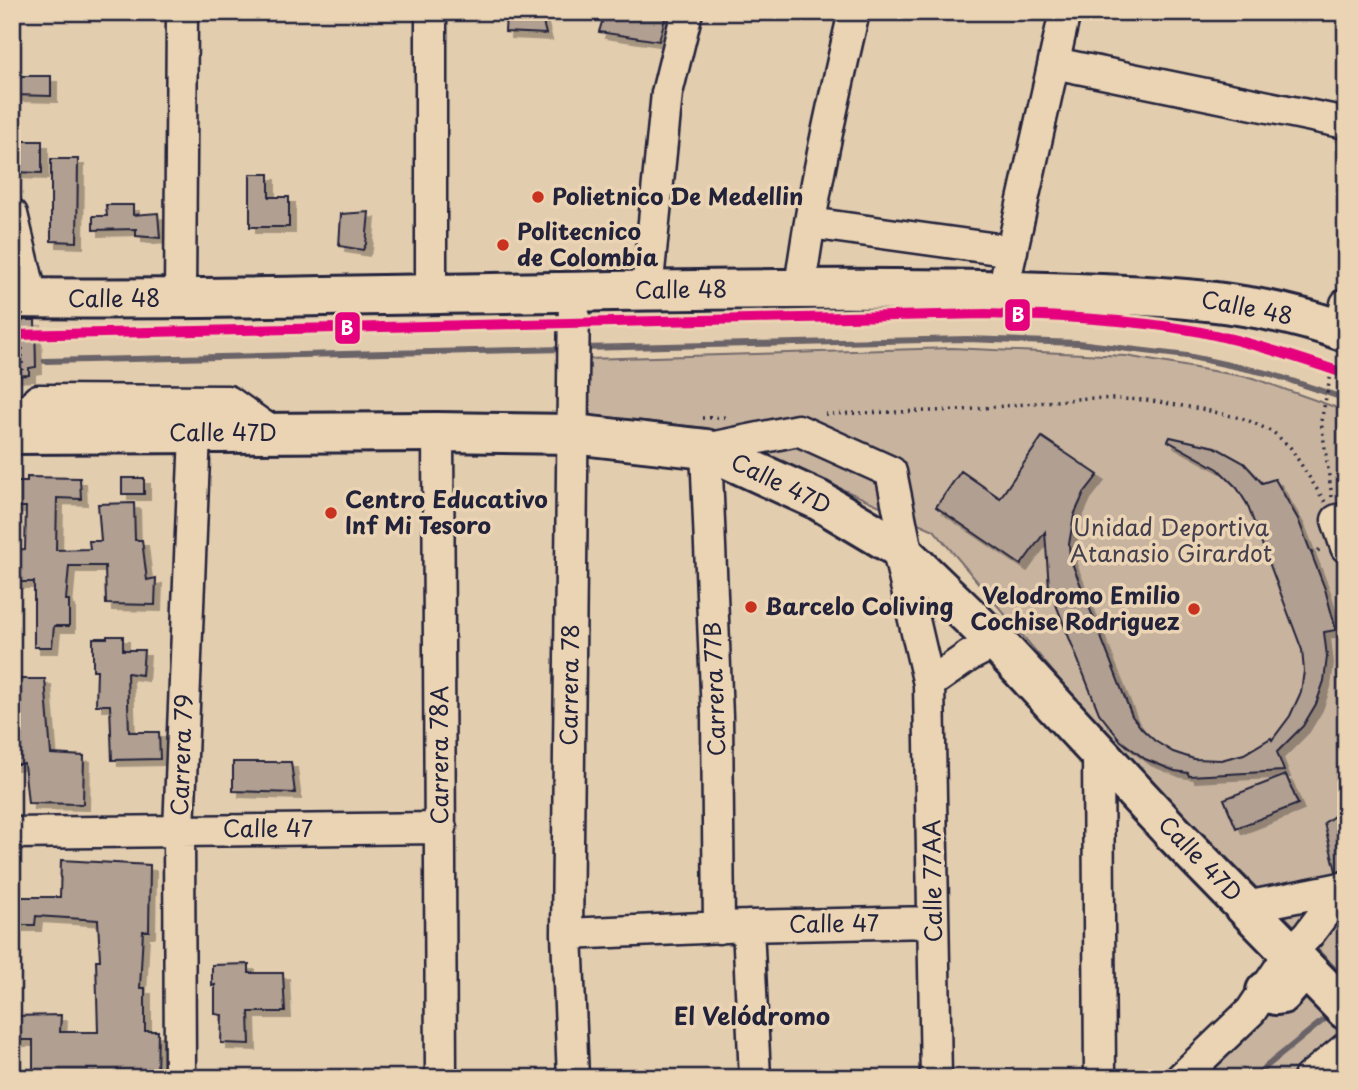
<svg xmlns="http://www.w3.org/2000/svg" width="1358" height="1090" font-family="'Playpen Sans',sans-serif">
<defs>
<filter id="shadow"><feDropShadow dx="6" dy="6" stdDeviation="0" flood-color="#0004"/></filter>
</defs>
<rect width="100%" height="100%" fill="#e3cdaf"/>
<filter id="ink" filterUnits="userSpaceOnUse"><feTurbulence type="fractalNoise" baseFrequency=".0143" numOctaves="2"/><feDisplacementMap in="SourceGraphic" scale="14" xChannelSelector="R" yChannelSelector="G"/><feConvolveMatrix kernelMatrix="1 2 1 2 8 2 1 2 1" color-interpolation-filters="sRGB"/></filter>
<g filter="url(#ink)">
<path fill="#c7b39e" stroke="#746a6c" stroke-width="2" d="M952 348 1126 356 1253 378 1346 411V978L1146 776 1085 710 934 530 705 428 590 415 587 359Z
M1294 985 1346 1034V1039L1293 1078H1189Z"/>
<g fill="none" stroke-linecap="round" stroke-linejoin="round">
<path stroke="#6b6367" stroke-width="6" d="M582 348 967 339 1078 343 1187 356 1271 374 1346 399
M45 361 565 349
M1252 1078 1332 1013"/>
</g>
<path fill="#b19f91" stroke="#22223b" stroke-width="2" filter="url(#shadow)" d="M605 12H647L666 15 659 41 599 32Z
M506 13 541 14 546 34 505 32Z
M12 76H51V96L12 95Z
M12 141H42V173L12 172Z
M51 159H78L77 242 51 241Z
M250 174H269V197H289V227H250Z
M106 205H133V215L158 213 160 238 136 236V229L93 230V216H107Z
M369 212 366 244 363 250 339 246 341 214Z
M12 320H35L36 367 29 368V375L12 376Z
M1042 437 1098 475 1084 493 1074 515 1069 544 1070 558 1132 716 1142 729 1155 741 1173 752 1194 759 1221 760 1244 754 1271 738 1272 740 1290 716 1301 692 1304 671 1302 650 1247 504 1237 488 1218 469 1168 441 1170 437 1215 447 1244 463 1262 483 1275 479 1298 519 1325 589 1336 630 1324 632 1327 657 1324 681 1316 704 1303 726 1277 752 1284 771 1189 776 1188 773 1175 771 1145 759 1121 741 1099 713 1049 587 1045 532 1021 565 936 507 961 471 1000 498Z
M27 477 80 478 81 499 57 498 56 550 90 549 89 541H101L98 504 134 503 135 540H142L147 580 156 578 155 605 106 604 105 566H69L66 600H69V626H54L52 647H34V582H12V550L25 549 26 507H12V482H27Z
M122 478H144V494H122Z
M107 636H123V650H144L142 675 127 673 129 732H159L160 759 112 760 110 705H96L97 670H93V638H107Z
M12 679H45L51 754 84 756 83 804 28 803 24 764H12Z
M233 762H291L295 793 233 791Z
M1286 775 1298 804 1236 828 1224 799Z
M1346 808V870L1336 871 1324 823Z
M61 860 150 865 149 931H143L140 988H145V1031H158L157 1078H33V1040H12V1016L61 1015 60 1032H98L96 960H100L98 920 36 916 35 925H12V897H60Z
M249 964V973H283L285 1012H249L250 1044 221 1043 222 1015 215 1014V985L212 986V965Z"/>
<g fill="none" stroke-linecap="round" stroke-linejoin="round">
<defs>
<path id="minor" d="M431 12V295
M1054 63 1346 123
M12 214 32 298
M810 223 1012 251
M800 288C812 195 833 103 854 12
M1003 290 1065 12
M647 291 667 93 687 12
M180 300 182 12
M1340 330 1346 304
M12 428 38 400 228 401 273 433
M438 432 441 1078
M1337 520 1346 547
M897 547 929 684 936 1078
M929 684 969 656 996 642
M1098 751 1100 1078
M12 833 441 828
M1246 907 1346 887
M748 926 755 1078
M719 928 717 716 706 449 798 430 891 472 908 557
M567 934 748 926 933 922
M180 1078 179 830 195 433
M573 1078 567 934 574 292
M1181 1078 1251 1011 1289 954 1308 935 1343 888
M1309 1078 1346 1048"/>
<path id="major" d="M12 298C306 301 599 287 893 289 962 289 1032 291 1101 294 1184 297 1267 303 1346 332
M12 434 438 432 573 434 706 449 818 500 897 547 996 642 1174 834 1346 1010
M1266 991 1276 995 1282 994 1304 969"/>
</defs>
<use href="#minor" stroke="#22223b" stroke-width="35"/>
<use href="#major" stroke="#22223b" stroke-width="44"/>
<path stroke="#22223b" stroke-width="3.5" stroke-dasharray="2 5" stroke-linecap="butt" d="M12 370H22
M825 414 963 410 1087 398 1146 400 1201 409 1245 419 1273 432 1290 447 1325 502
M702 418 730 417
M1332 497 1321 421 1334 360
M1311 553 1322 549"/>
<use href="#minor" stroke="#ebd4b4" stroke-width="30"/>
<use href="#major" stroke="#ebd4b4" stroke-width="38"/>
<path stroke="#22223b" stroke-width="3.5" stroke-dasharray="2 5" stroke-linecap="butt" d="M22 313V370"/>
<defs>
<path id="metro-1" d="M12 335 986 314C1056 316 1127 319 1196 331 1247 341 1297 357 1346 374"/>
</defs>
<use href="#metro-1" stroke="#ebd4b4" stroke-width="16"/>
<use href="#metro-1" stroke="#e5007d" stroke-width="10"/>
</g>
</g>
<g fill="#c8321e" stroke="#ebd4b4" stroke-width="2.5">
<circle cx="538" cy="197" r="7"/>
<circle cx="503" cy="245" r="7"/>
<circle cx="331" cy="513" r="7"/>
<circle cx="751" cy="607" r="7"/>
<circle cx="1194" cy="609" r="7"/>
</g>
<g text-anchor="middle" stroke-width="7" stroke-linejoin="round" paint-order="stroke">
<g font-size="23" font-weight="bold" fill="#22223b" stroke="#ebd4b4" text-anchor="start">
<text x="552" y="205">Polietnico De Medellin</text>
<text x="517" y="240">Politecnico<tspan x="517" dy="26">de Colombia</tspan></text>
<text x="345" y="508">Centro Educativo<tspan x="345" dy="26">Inf Mi Tesoro</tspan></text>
<text x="1180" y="604" text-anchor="end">Velodromo Emilio<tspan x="1180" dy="26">Cochise Rodriguez</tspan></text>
<text x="765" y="615">Barcelo Coliving</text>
</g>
<g font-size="23" fill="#22223b" stroke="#ebd4b4">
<text transform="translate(681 290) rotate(-1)" y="8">Calle 48</text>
<text x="114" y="307">Calle 48</text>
<text transform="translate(1247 308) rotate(11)" y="8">Calle 48</text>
<text x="223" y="441">Calle 47D</text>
<text transform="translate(781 484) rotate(26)" y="8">Calle 47D</text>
<text transform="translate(570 685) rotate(-89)" y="8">Carrera 78</text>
<text transform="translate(715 689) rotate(-92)" y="8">Carrera 77B</text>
<text transform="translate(182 755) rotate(-88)" y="8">Carrera 79</text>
<text transform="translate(440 755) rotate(-90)" y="8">Carrera 78A</text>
<text x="268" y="837">Calle 47</text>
<text transform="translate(1200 859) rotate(46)" y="8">Calle 47D</text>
<text transform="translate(933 881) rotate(-91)" y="8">Calle 77AA</text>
<text transform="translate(834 924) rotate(-1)" y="8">Calle 47</text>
</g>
<g font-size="23" fill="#433f4f" stroke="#ebd4b4">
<text x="1171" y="536">Unidad Deportiva<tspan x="1171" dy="26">Atanasio Girardot</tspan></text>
</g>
<g font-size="24" font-weight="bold" fill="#22223b" stroke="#ebd4b4">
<text x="752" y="1025">El Velódromo</text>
</g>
</g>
<g stroke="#ebd4b4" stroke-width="2.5">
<rect x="1004" y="298" width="27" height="34" rx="7" fill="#e5007d"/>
<rect x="334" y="311" width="27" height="34" rx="7" fill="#e5007d"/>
</g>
<g font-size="19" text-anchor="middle" font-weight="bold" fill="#fff">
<text x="1018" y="322">B</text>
<text x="347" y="335">B</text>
</g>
<rect width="1358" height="1090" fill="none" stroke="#ebd4b4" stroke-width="42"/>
<rect x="21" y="21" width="1316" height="1048" fill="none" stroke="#22223b" stroke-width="2.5" filter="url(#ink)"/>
</svg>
